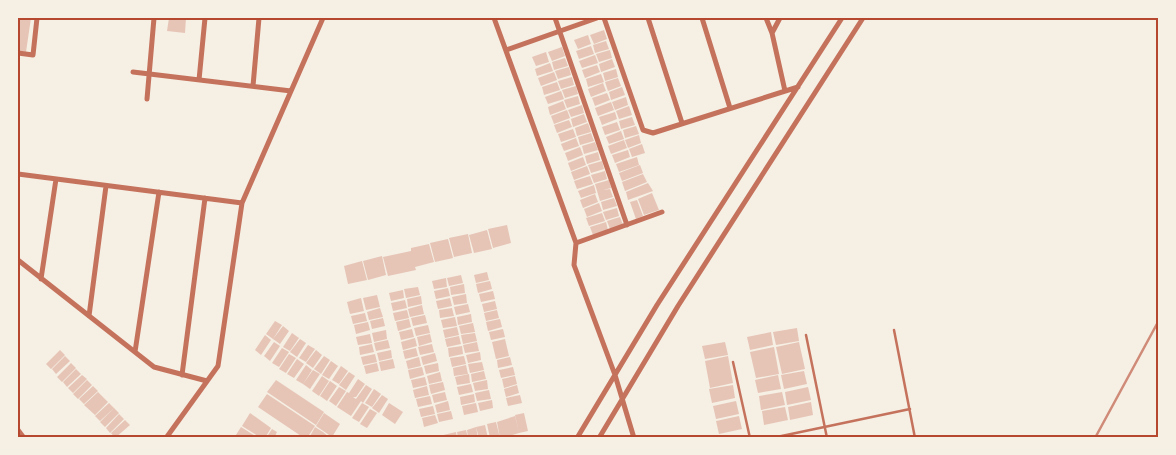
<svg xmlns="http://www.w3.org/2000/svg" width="1176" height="455" font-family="Helvetica,sans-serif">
<rect width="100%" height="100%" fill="#f6efe4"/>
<path fill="#e6c5b7" d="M18 18H31L26 52 18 51Z
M169 18H186L185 33 167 31Z
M604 30 607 39 594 44 590 35Z
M588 35 591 44 578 49 574 40Z
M606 41 609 49 595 53 593 45Z
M591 46 594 54 579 59 576 51Z
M562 47 565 56 552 61 548 52Z
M610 50 612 58 599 62 596 54Z
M546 52 549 62 536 66 532 57Z
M595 55 598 63 582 68 579 61Z
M565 58 568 66 554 70 552 62Z
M612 59 615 67 601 72 599 64Z
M550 63 553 71 537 76 535 69Z
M597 65 600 72 585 78 582 70Z
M569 67 571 75 558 79 555 71Z
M616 69 618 77 605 81 603 73Z
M554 72 557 80 541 86 538 78Z
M601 74 604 82 588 87 586 79Z
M572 77 574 85 561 89 558 81Z
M618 78 621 86 608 91 605 82Z
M557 82 560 90 544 95 542 87Z
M603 83 606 91 591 97 588 89Z
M576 86 578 94 565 98 562 90Z
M622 87 625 95 611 100 609 92Z
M561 91 564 99 548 104 545 97Z
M607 93 610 100 595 106 592 98Z
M578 96 580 104 567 108 564 100Z
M626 97 628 105 615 110 612 102Z
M563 101 566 109 550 115 548 107Z
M611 102 614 110 598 116 595 108Z
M582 105 584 113 571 117 568 110Z
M629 106 632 115 619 119 616 111Z
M567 110 570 118 554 124 551 116Z
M615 112 617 119 602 125 599 117Z
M584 114 587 122 573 127 571 119Z
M632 117 635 125 621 129 619 121Z
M569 120 572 127 557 133 554 125Z
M617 122 620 130 605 135 602 127Z
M588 123 591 132 577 136 575 128Z
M636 126 639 134 625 138 623 130Z
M573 129 576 137 561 142 558 134Z
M621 131 624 139 609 144 606 137Z
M591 133 594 141 580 145 578 137Z
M639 135 641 143 628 148 625 140Z
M576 138 579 146 564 151 561 144Z
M624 140 627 148 611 154 608 146Z
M595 142 598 150 584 154 582 146Z
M642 144 645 153 632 157 629 149Z
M580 147 583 155 568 161 565 153Z
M628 150 630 157 615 163 612 155Z
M598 152 600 160 587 164 585 156Z
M583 157 586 165 571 171 568 163Z
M637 157 639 165 619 172 616 164Z
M602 161 604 169 591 173 588 165Z
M640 165 643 173 622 181 619 173Z
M587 166 590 174 574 180 571 172Z
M605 171 607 179 594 183 591 175Z
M643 174 647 182 625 191 622 182Z
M590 176 593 184 577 189 574 181Z
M609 180 611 188 603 190 610 189 613 197 600 201 595 184Z
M648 183 653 191 628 200 626 192Z
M594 185 596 193 581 198 578 191Z
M652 193 659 210 644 215 638 199Z
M595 194 598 202 583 208 580 200Z
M614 198 617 206 603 210 601 202Z
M637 200 643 216 636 219 630 202Z
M599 203 602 211 587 217 584 209Z
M617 208 619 216 606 220 603 212Z
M602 213 605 221 589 226 586 218Z
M620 217 623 225 610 229 607 221Z
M606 222 608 230 593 235 590 227Z
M507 225 511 243 493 248 488 229Z
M487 230 492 249 474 253 469 235Z
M468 234 472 253 454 257 449 238Z
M448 239 453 258 435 262 430 243Z
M429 244 434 262 415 267 416 270 388 276 383 257 411 251V248Z
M382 256 386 275 368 280 363 261Z
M362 261 367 280 348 284 344 266Z
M487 272 489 280 476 283 474 275Z
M461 275 463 283 449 286 447 278Z
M446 278 447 287 434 289 432 281Z
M490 281 492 289 478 293 476 284Z
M464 284 465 293 451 295 450 287Z
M418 287 420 295 406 298 404 289Z
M448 288 450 296 436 299 434 291Z
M403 290 404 298 391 301 389 293Z
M493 291 495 299 481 302 479 294Z
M466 294 467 303 454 305 452 297Z
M377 295 380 307 366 310 363 298Z
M421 296 422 304 408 307 407 299Z
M361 298 364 311 350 314 347 302Z
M450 298 452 306 438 309 436 301Z
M405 300 407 308 393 311 391 303Z
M495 301 497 309 484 312 482 304Z
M468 304 470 312 456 315 454 307Z
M422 305 424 314 410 317 408 309Z
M380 308 383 317 369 320 367 312Z
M452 308 454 316 440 318 439 310Z
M407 310 409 318 395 321 393 313Z
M497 310 499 318 486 321 484 313Z
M365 313 367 321 353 324 351 316Z
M471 314 472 322 458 325 457 317Z
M425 315 427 323 413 326 411 318Z
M455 317 457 326 443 328 441 320Z
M383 318 385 326 372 329 370 321Z
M409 319 411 327 398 331 396 322Z
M500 319 502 327 488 331 486 322Z
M275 321 282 325 273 339 266 334Z
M368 322 370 330 356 334 354 325Z
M473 323 475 332 461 334 459 326Z
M428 325 430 333 416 336 414 328Z
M283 326 289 331 280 344 273 339Z
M457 327 459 335 445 338 443 330Z
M797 328 799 341 776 345 773 332Z
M412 329 414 337 401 340 399 332Z
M503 329 505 337 491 340 489 332Z
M386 330 387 339 374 342 372 333Z
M771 332 773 345 750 350 747 337Z
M292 333 299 338 290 351 283 347Z
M475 333 477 341 463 344 461 335Z
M370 334 372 343 358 345 356 337Z
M430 334 432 342 419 346 417 337Z
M265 335 271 340 261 355 255 350Z
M459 336 461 344 447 347 445 339Z
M415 338 417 346 403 350 401 342Z
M300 339 306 343 297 357 290 352Z
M505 339 509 356 496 359 492 342Z
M388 340 390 348 376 351 374 343Z
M274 342 280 346 270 361 264 356Z
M477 342 479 351 465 353 463 345Z
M725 342 728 355 705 359 702 346Z
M799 342 805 369 782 374 776 347Z
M372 344 374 352 360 355 359 347Z
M432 344 434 352 420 355 418 347Z
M308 345 315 349 306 362 299 358Z
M462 346 463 354 449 357 448 348Z
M774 347 779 374 756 378 750 352Z
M282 348 289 352 279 367 272 363Z
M416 348 418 356 405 359 403 351Z
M60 350 65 355 51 369 46 364Z
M316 350 322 355 313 368 306 363Z
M391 350 392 358 379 361 377 353Z
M480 352 481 360 468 363 466 355Z
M435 353 437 361 423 365 421 357Z
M289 354 296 358 286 373 279 369Z
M375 354 377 362 363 365 361 357Z
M65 356 70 361 56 374 52 369Z
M324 356 330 360 321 374 314 369Z
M464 356 466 364 452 367 450 358Z
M728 356 733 383 710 388 705 361Z
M419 357 421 366 408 369 406 361Z
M510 357 512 365 498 368 497 360Z
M297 359 304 364 294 378 287 374Z
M393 359 395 368 381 371 379 362Z
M331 361 338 366 329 379 322 375Z
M482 362 484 370 470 373 468 364Z
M71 363 76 368 62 382 57 377Z
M377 363 379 371 366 374 364 366Z
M438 363 439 371 426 374 424 366Z
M306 365 312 370 303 384 296 380Z
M466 365 468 374 454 376 453 368Z
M341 366 348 371 339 384 332 380Z
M422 367 424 375 410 379 408 370Z
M513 367 515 375 501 378 499 370Z
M76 369 81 374 67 387 63 382Z
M313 370 320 374 310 389 303 384Z
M484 371 486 379 472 382 471 374Z
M804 371 807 384 784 389 781 375Z
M349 372 355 376 346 390 339 385Z
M440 372 442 381 429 384 427 376Z
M469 374 470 383 457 385 455 377Z
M82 375 87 379 73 393 68 388Z
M778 375 781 389 758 393 755 380Z
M322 376 329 381 319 396 312 391Z
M515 376 517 384 504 388 502 379Z
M425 377 427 385 413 388 411 380Z
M358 379 365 384 356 397H353L356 399 366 385 372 389 363 403 361 401 351 416 337 407 347 392 349 393Z
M87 380 92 385 78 399 73 394Z
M276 380 324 412 316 425 267 392Z
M487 380 488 389 475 391 473 383Z
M330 381 337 386 327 401 320 396Z
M443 382 445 390 431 394 429 385Z
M471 384 473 392 459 395 457 387Z
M517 385 519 393 506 397 504 389Z
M733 385 735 398 712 403 709 389Z
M93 386 98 391 84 404 79 399Z
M427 386 429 395 415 398 413 390Z
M339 387 346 391 336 406 329 401Z
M808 387 811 400 787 405 785 392Z
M374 389 381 394 372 407 365 403Z
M489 390 491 399 477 401 475 393Z
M98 392 108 402 95 415 84 405Z
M445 392 447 400 434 403 432 395Z
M782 392 785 405 761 410 759 396Z
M267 394 315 426 307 438H304L258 407Z
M474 394 475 402 461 405 460 397Z
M382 395 388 399 379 413 372 408Z
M520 395 522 403 508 406 506 398Z
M430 396 432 404 418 407 416 399Z
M492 400 493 408 480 411 478 403Z
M448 401 450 410 437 413 435 405Z
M736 401 739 414 716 419 713 406Z
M811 402 813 415 790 420 788 407Z
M109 403 114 408 100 421 95 416Z
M362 403 369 407 359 422 352 418Z
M389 403 403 412 395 424 382 415Z
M476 403 478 412 464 415 462 406Z
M433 406 435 414 421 417 419 409Z
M785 407 788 420 764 425 762 411Z
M114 408 119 413 105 427 100 422Z
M370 409 377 413 367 428 360 424Z
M451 411 453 419 439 422 437 414Z
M250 413 271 428 265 438H234L241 427 257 437 258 436 242 426Z
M324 413 340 424 332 437 316 426Z
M524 413 528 431 519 433 515 415Z
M119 414 124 419 110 433 106 428Z
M435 415 438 423 424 427 422 418Z
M515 416 519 433 509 436 508 438H500L497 422Z
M739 416 742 429 719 434 716 421Z
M125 420 130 425 115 438 111 433Z
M496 422 500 438H490L487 424Z
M485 425 488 438H479L476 427Z
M315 427 323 432 330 438H309Z
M476 427 478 438H468L467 430Z
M272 429 277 432 274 438H266Z
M466 430 468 438H458L457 432Z
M456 432 457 438H435V437Z"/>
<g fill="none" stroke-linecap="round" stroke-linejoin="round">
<path stroke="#c5725c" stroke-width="2.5" d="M894 330 915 438
M806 335 827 438
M733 362 750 438
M772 438 910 409"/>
<path stroke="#c5725c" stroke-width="5" d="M494 18 576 243 574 265 615 375 634 438
M555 18 627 225
M604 18 643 130 653 133 798 87
M648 18 682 123
M702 18 730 108
M766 18 772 33 785 91
M772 33 780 18
M506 50 597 18
M18 53 33 55 37 18
M133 72 291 91
M199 80 205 18
M253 86 259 18
M147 99 154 18
M18 174 242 203
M576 243 662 212
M18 260 154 367 207 381
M41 279 56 179
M89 316 106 186
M135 352 159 192
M182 375 205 198
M18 430 24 438
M166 438 218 366 242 203 323 18
M577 438 657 305 842 18
M599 438 678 306 863 18"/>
<path stroke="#cf8b77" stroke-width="2.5" d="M1095 438 1158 322"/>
</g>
<rect width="1176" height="455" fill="none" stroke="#f6efe4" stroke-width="38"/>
<rect x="19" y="19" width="1138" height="417" fill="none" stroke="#b5482f" stroke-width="2"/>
</svg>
